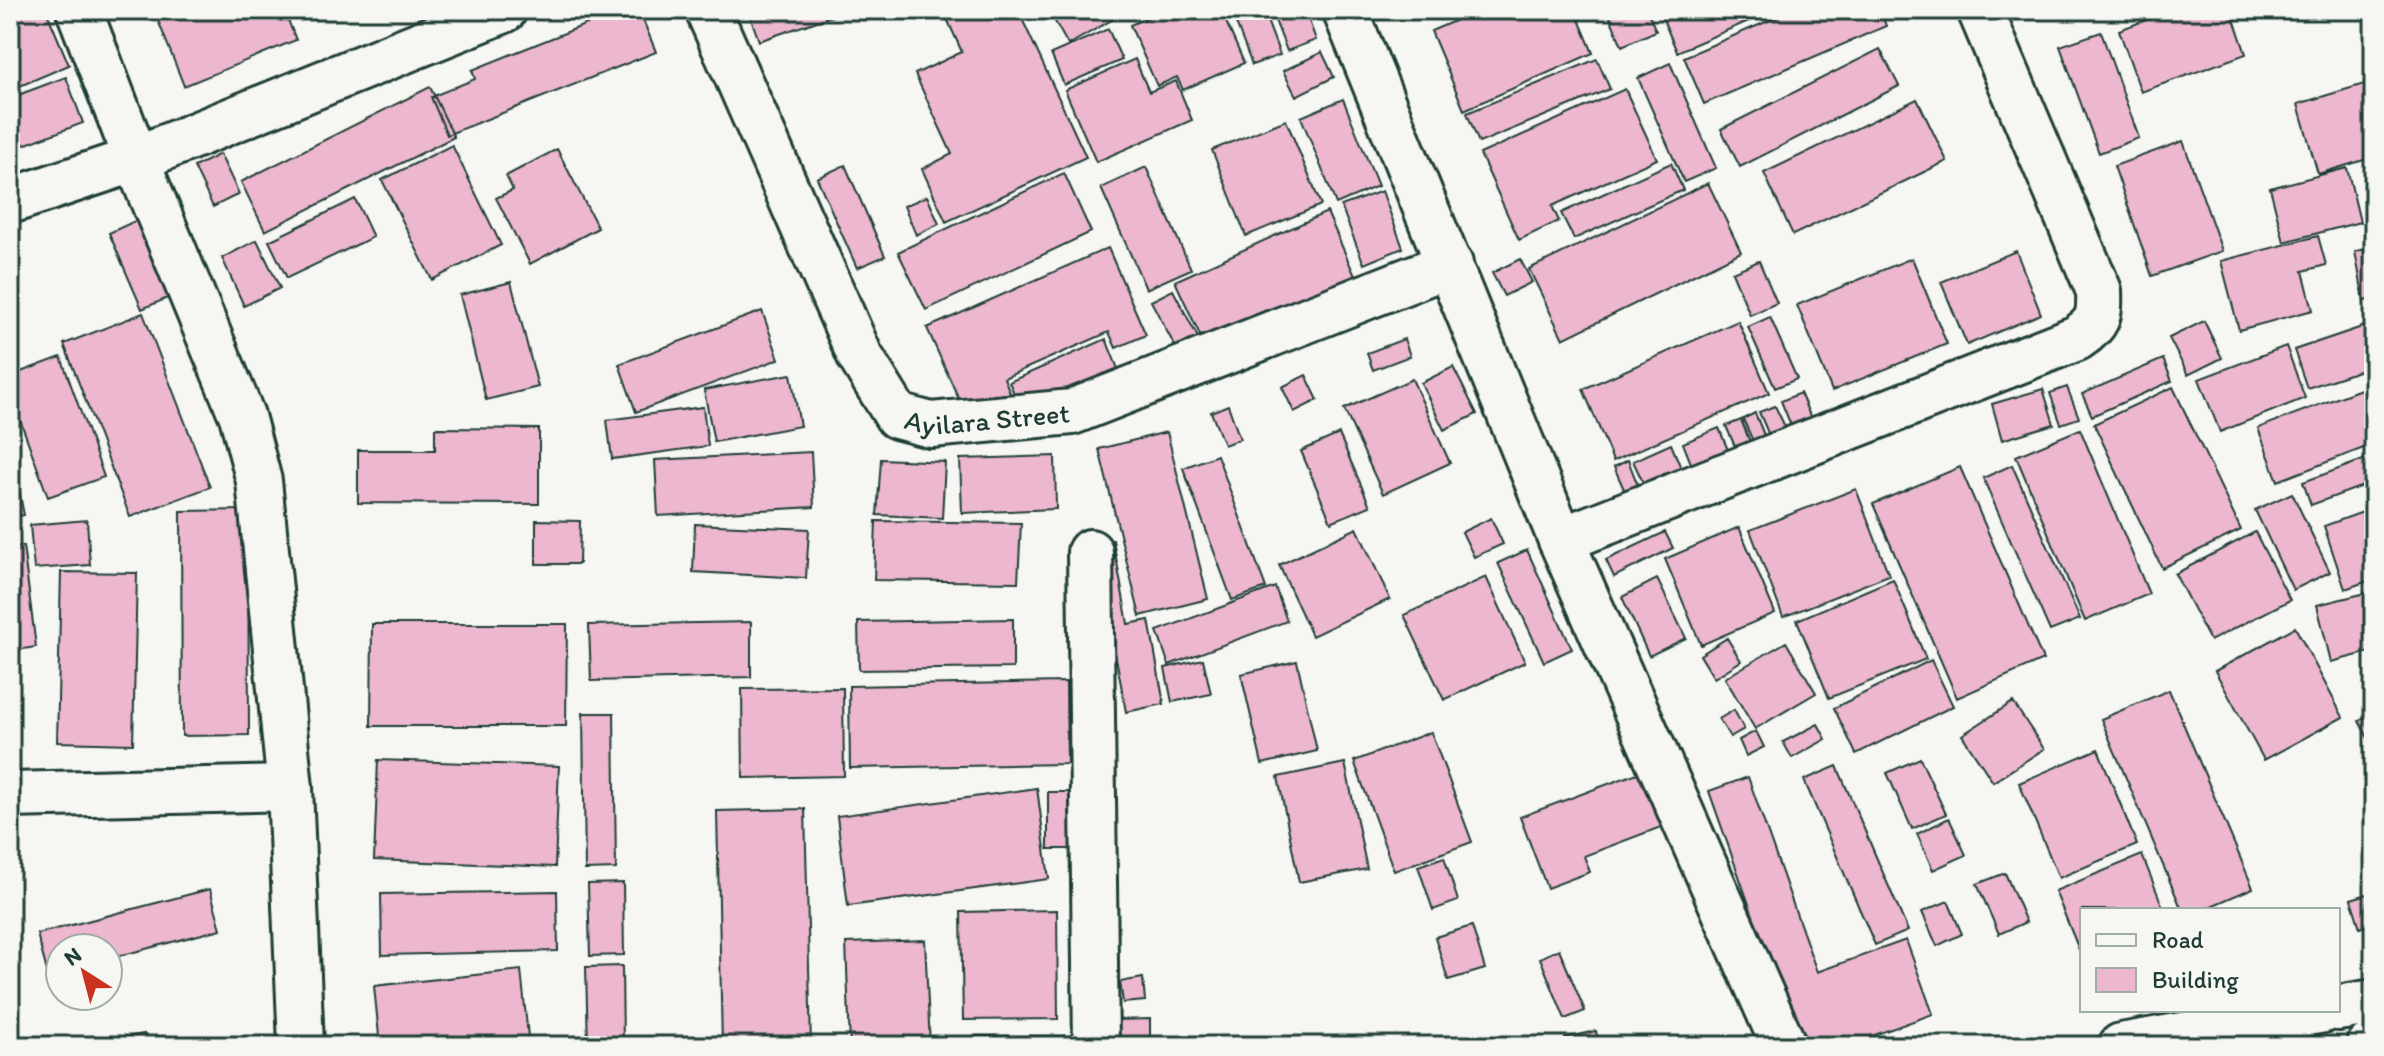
<svg xmlns="http://www.w3.org/2000/svg" width="2384" height="1056" font-family="Itim,sans-serif">
<rect width="100%" height="100%" fill="#f6f6f2"/>
<filter id="ink" filterUnits="userSpaceOnUse"><feTurbulence type="fractalNoise" baseFrequency=".0125" numOctaves="2"/><feDisplacementMap in="SourceGraphic" scale="16" xChannelSelector="R" yChannelSelector="G"/><feConvolveMatrix kernelMatrix="1 2 1 2 8 2 1 2 1" color-interpolation-filters="sRGB"/></filter>
<g filter="url(#ink)">
<path fill="#edb7d0" stroke="#1f3d34" stroke-width="2" d="M10 10H46L69 65 13 89 10 82Z
M154 10H284L296 40 184 86Z
M622 10H639L656 52 447 135 431 97 475 79 472 70Z
M748 10H849L759 41Z
M943 10H1018L1086 157 946 222 922 169 952 154 915 74 962 52Z
M1067 10H1129L1068 45 1053 18Z
M1164 10H1221L1244 63 1183 90 1177 77 1157 86 1130 25Z
M1231 10H1263L1280 55 1252 65Z
M1271 10H1305L1316 40 1287 51Z
M1480 10H1575L1593 53 1464 110 1431 31Z
M1607 10H1647L1656 31 1622 46Z
M1659 10H1774L1677 52Z
M1794 10H1880L1886 26 1704 104 1684 57Z
M2173 10H2231L2246 54 2141 92 2119 30Z
M1108 29 1122 60 1064 85 1051 54Z
M2101 32 2139 138 2099 153 2060 46Z
M1880 49 1899 86 1740 167 1721 129Z
M1322 52 1334 77 1296 96 1283 71Z
M1135 59 1149 92 1176 81 1192 120 1096 162 1065 90Z
M1597 59 1610 89 1479 143 1467 113Z
M1670 63 1716 168 1684 182 1638 78Z
M66 77 83 123 10 150V98Z
M2374 81V157L2318 174 2298 104Z
M430 87 454 137 265 231 241 182Z
M1625 89 1657 159 1552 206 1559 221 1519 240 1480 154Z
M1343 99 1378 186 1336 204 1301 117Z
M1917 99 1947 161 1793 235 1764 173Z
M1286 120 1321 205 1246 236 1212 150Z
M2183 141 2222 251 2152 276 2114 166Z
M452 145 501 245 432 280 382 180Z
M557 149 598 228 530 264 496 198 513 190 506 176Z
M220 154 239 194 213 207 194 167Z
M1671 163 1683 190 1574 239 1561 213Z
M845 165 885 256 857 268 817 178Z
M1146 167 1191 269 1146 289 1101 188Z
M2347 168 2360 222 2284 242 2270 188Z
M1064 173 1091 232 926 310 898 252Z
M1708 183 1741 252 1563 339 1529 269Z
M1382 191 1403 248 1364 264 1341 206Z
M927 196 939 224 916 235 904 206Z
M355 199 373 237 287 278 269 241Z
M1327 212 1355 276 1204 344 1175 281Z
M137 220 170 297 142 309 109 233Z
M2318 236 2326 265 2303 271 2313 310 2239 330 2221 261Z
M257 240 280 288 244 306 222 258Z
M1108 248 1146 335 1116 348 1109 332 1004 378 1011 395 966 415 927 328Z
M2374 248V299L2364 301 2355 251Z
M2016 251 2041 314 1967 345 1941 282Z
M1912 258 1947 344 1832 391 1797 305Z
M1520 259 1532 282 1504 296 1492 273Z
M1759 261 1777 303 1750 315 1732 272Z
M511 282 538 387 486 400 460 295Z
M1173 290 1203 347 1181 358 1151 301Z
M762 311 779 359 636 412 619 364Z
M143 313 210 487 130 517 64 344Z
M1770 317 1797 379 1775 388 1748 327Z
M1738 321 1769 393 1613 461 1583 389Z
M2204 321 2222 358 2188 375 2169 338Z
M2374 323V366L2307 388 2294 350Z
M1106 339 1118 369 1022 411 1009 382Z
M1404 339 1410 356 1373 370 1367 353Z
M2286 346 2305 398 2220 432 2199 379Z
M61 357 104 477 48 497 10 392V376Z
M2163 359 2172 381 2092 416 2082 394Z
M1453 367 1477 414 1444 430 1421 383Z
M791 374 800 426 714 442 704 390Z
M1306 375 1318 400 1294 412 1282 387Z
M1412 379 1450 463 1383 494 1344 409Z
M2374 384V444L2278 481 2258 428Z
M2067 387 2079 418 2061 424 2050 393Z
M2173 387 2241 530 2162 568 2094 424Z
M2043 389 2054 424 2002 440 1992 404Z
M1800 393 1814 425 1794 433 1781 401Z
M1228 405 1240 439 1224 445 1211 412Z
M1775 406 1788 433 1771 440 1759 412Z
M703 407 708 446 612 459 607 420Z
M1755 413 1768 445 1757 450 1743 419Z
M1741 420 1754 451 1740 458 1726 426Z
M435 428 539 429V504L358 503V450H435Z
M1719 428 1730 455 1694 471 1683 443Z
M2080 429 2149 594 2085 621 2016 456Z
M1167 432 1208 599 1140 616 1099 449Z
M1339 434 1370 506 1331 522 1301 451Z
M1671 444 1684 475 1647 491 1633 461Z
M10 446 24 515 10 518Z
M811 452 814 507 658 516 655 460Z
M1217 455 1266 588 1232 600 1183 468Z
M1055 456 1056 509 962 513 960 459Z
M2374 456V482L2311 505 2303 482Z
M881 459 945 462 942 518 877 515Z
M1628 460 1640 491 1627 496 1614 467Z
M2012 465 2080 619 2050 631 1983 478Z
M1960 467 2043 660 1957 698 1873 504Z
M1856 489 1889 575 1783 617 1750 530Z
M2292 493 2330 572 2293 590 2255 510Z
M2374 508V579L2345 589 2324 526Z
M248 510 249 735 182 736 181 511Z
M1491 518 1503 544 1474 557 1462 532Z
M87 520 90 565 34 569 30 525Z
M536 520 580 521 579 564H536Z
M876 521 1021 523 1018 582 874 580Z
M695 524 809 529 806 578 693 572Z
M1739 527 1775 613 1701 645 1665 559Z
M1357 528 1390 599 1312 636 1279 565Z
M1665 532 1673 548 1614 577 1606 560Z
M2255 532 2290 600 2210 641 2175 574Z
M1113 540 1128 624 1149 620 1164 704 1126 712 1095 543Z
M23 546 36 647 10 651V548Z
M1527 550 1572 649 1544 662 1498 563Z
M61 572 137 573 133 744 57 742Z
M1486 577 1525 662 1444 700 1404 615Z
M1657 579 1686 638 1649 656 1622 597Z
M1893 579 1926 659 1829 698 1797 620Z
M1275 587 1287 621 1169 665 1157 631Z
M2374 591V651L2331 662 2317 605Z
M1013 619V668L859 670 858 622Z
M751 622V677L591 681 589 625Z
M372 624H567L566 726H371Z
M2295 627 2343 717 2264 760 2215 671Z
M1727 638 1741 661 1714 678 1700 655Z
M1786 642 1816 693 1755 729 1725 678Z
M1203 659 1211 694 1172 702 1165 668Z
M1931 660 1953 706 1856 754 1834 708Z
M1297 661 1317 751 1262 764 1241 674Z
M1066 682 1067 764 850 768 849 686Z
M843 688 844 776 743 778 742 689Z
M2169 690 2253 888 2202 910H2182L2101 719Z
M2013 702 2044 749 1993 782 1962 735Z
M1734 710 1744 729 1730 737 1719 719Z
M2374 712V749L2359 721Z
M583 713H614L616 869 585 870Z
M1818 724 1826 739 1792 758 1783 742Z
M1756 731 1764 747 1746 756 1739 740Z
M1431 732 1472 842 1394 871 1354 761Z
M2098 749 2137 845 2059 878 2019 783Z
M1920 758 1946 814 1912 829 1887 773Z
M378 760 559 766 555 867 374 860Z
M1345 763 1367 869 1299 882 1278 777Z
M1837 766 1908 931 1875 945 1804 780Z
M1640 772 1661 827 1584 856 1590 872 1547 888 1520 817Z
M1748 777 1817 972 1906 940 1933 1014 1844 1046H1799L1709 791Z
M1037 788 1049 879 848 906 837 816Z
M1048 792H1088V849H1048Z
M805 809 811 1046H722L717 811Z
M1949 818 1966 855 1933 870 1917 834Z
M2142 855 2164 910H2082V957L2055 891Z
M1444 857 1458 901 1433 910 1418 866Z
M2005 873 2026 922 1999 934 1977 884Z
M623 883 624 955 590 956 588 884Z
M210 889 221 929 108 959V948H60V972L48 975 37 934Z
M557 891 558 951 382 955 381 894Z
M2374 892V923L2360 928 2351 899Z
M1948 901 1962 934 1937 946 1922 912Z
M1057 910 1058 1019 963 1020 961 912Z
M1472 926 1485 969 1448 980 1435 937Z
M925 940 930 1046H850L846 943Z
M1559 949 1585 1011 1565 1019 1540 958Z
M622 966 623 1046H588L586 967Z
M521 970 529 1046H380L374 986Z
M1143 978 1145 1001 1123 1003 1120 982Z
M1150 1019V1046H1116L1115 1020Z
M1596 1031 1599 1046H1567L1565 1038Z
M144 1034 146 1046H77Z
M975 1036H1080V1046H974Z"/>
<g fill="none" stroke-linecap="round" stroke-linejoin="round">
<defs>
<g id="street">
<path d="M79 10 136 159 242 416 259 481 290 788 301 1046"/>
<path id="s1" d="M708 10 860 356 897 416 931 425 1072 412 1450 264"/>
<path d="M1345 10 1561 540 1784 1046"/>
<path d="M10 201 136 159 504 10"/>
<path d="M1561 540 2077 338C2098 324 2100 317 2099 291L1980 10"/>
<path d="M1090 552 1096 1046"/>
<path d="M10 795 290 788"/>
</g>
<path id="secondary" d="M2338 1008 2374 1002
M2121 1046 2324 1010
M2369 1046 2374 1045"/>
</defs>
<use href="#street" stroke="#1f3d34" stroke-width="50"/>
<use href="#secondary" stroke="#1f3d34" stroke-width="50"/>
<use href="#street" stroke="#f6f6f2" stroke-width="44"/>
<use href="#secondary" stroke="#f6f6f2" stroke-width="44"/>
</g>
</g>
<g text-anchor="middle" stroke-width="7" stroke-linejoin="round" paint-order="stroke">
<g font-size="28" fill="#1f3d34" stroke="#f6f6f2">
<text dy="10" stroke="none"><textPath href="#s1" startOffset="540">Ayilara Street</textPath></text>
</g>
</g>
<rect width="2384" height="1056" fill="none" stroke="#f6f6f2" stroke-width="40"/>
<rect x="20" y="20" width="2344" height="1016" fill="none" stroke="#1f3d34" stroke-width="3" filter="url(#ink)"/>
<rect x="2080" y="908" width="260" height="104" fill="#f6f6f2" stroke="#a0aca6" stroke-width="2"/>
<rect x="2096" y="934" width="40" height="12" fill="#f6f6f2" stroke="#a0aca6" stroke-width="2"/>
<text x="2152" y="948" font-size="24" fill="#1f3d34">Road</text>
<rect x="2096" y="968" width="40" height="24" fill="#edb7d0" stroke="#a0aca6" stroke-width="2"/>
<text x="2152" y="988" font-size="24" fill="#1f3d34">Building</text>
<g transform="translate(84 972) rotate(324)"><circle r="38" fill="#f6f6f2" stroke="#a0aca6" stroke-width="2"/>
<path d="M0-6L14 30L0 20L-14 30Z" fill="#c8321e"/>
<text y="-12" font-size="22" font-weight="bold" text-anchor="middle" fill="#1f3d34">N</text>
</g>
</svg>
